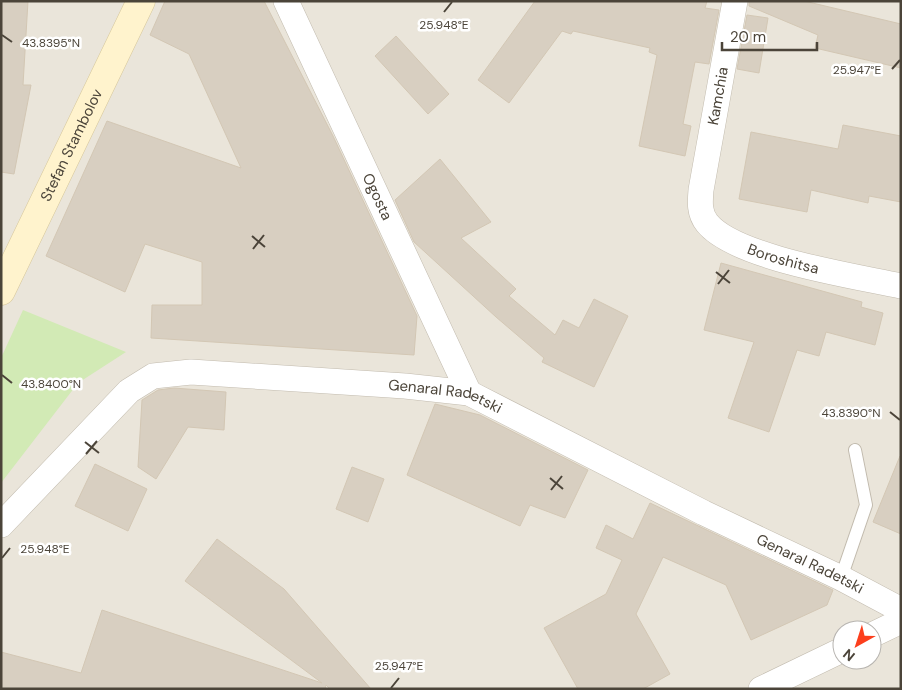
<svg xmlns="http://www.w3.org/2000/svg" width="902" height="690" font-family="'DM Sans',sans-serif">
<rect width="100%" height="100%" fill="#f6f3ec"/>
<path fill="#eae5da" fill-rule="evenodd" d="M1 1H901V689H1ZM842 630H872V660H842Z"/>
<path fill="#d2eab5" d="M23 310 126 352 78 383 1 483V358Z"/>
<path fill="#d8cfc1" stroke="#d3c7b4" d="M1 1H28L23 85H31L14 174 1 172Z
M165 1H264L333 136 417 316 414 355 151 338 152 305H202V262L145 244 125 292 46 256 107 121 241 168 189 54 150 35Z
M535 1H707L705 8 719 10 709 64 695 62 683 124 691 126 685 156 639 146 657 55 649 52 650 48 573 31 571 34 562 31 509 103 478 80Z
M749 1H804L901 24V68L815 48 818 35 749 6Z
M747 15 768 18 759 73 737 69Z
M396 36 449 94 428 114 375 56Z
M843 125 901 136V202L869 196 868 203 811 190 807 212 739 199 751 132 838 149Z
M440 159 491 222 461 238 516 289 509 296 555 335 563 320 579 328 594 299 628 316 594 387 542 362 544 358 496 317 414 242 395 200Z
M721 263 862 302 861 307 883 313 875 345 826 332 819 356 797 350 769 432 728 418 754 342 704 330Z
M174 388 226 392 224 430 188 427 156 479 138 467 142 400 158 390Z
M435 404 480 415 588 470 565 518 530 505 520 526 407 475Z
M900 456H901V534L873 522Z
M95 464 147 489 128 531 75 506Z
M352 467 384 479 368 522 336 509Z
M650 503 833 590 827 605 751 640 726 585 663 557 636 614 670 674 643 689H578L544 628 606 594 622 560 596 548 606 525 633 539Z
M217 539 284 589 371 689H330L326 685 325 689H1V652L81 673 102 610 322 683 185 581Z"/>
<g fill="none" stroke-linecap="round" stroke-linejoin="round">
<defs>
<path id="lane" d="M841 578 866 505 855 450"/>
<g id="street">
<path id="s1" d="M286 1 469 393"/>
<path id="s2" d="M735 1 701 190C700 202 699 213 707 223 735 258 855 276 901 286"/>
<path id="s3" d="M1 525 129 391 153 376 191 372 405 386 469 393 704 513 841 578 901 610"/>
<path d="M872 635 901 621"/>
<path d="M761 689 842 650"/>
</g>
<g id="secondary">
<path id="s4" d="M1 291 141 1"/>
</g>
</defs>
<use href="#lane" stroke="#c2bbae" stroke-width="14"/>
<use href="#street" stroke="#c2bbae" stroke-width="26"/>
<use href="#secondary" stroke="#d6c79b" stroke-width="29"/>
<use href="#lane" stroke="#fff" stroke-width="12"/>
<use href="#street" stroke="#fff" stroke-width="25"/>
<use href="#secondary" stroke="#fff3cd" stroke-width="28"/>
</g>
<path fill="none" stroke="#4b4439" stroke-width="2" d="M444 12 452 2M2 35 12 42M892 69 900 60M252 236 265 247M253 249 264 235M716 272 730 283M718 284 729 270M2 375 12 383M890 412 900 420M85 442 99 453M86 454 97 441M550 478 563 489M551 490 562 476M2 558 10 548M391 688 399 678"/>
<g text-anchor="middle" stroke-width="5" stroke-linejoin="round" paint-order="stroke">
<g font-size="15" fill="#4b4439" stroke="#fff">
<text transform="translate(718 96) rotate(-80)" y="5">Kamchia</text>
<text dy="5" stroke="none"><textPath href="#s4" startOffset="162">Stefan Stambolov</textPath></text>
<text dy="5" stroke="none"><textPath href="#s1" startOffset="216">Ogosta</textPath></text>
<text dy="5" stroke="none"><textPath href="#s2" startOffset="312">Boroshitsa</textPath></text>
<text dy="5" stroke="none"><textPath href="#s3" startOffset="508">Genaral Radetski</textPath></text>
<text dy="5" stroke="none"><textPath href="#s3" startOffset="912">Genaral Radetski</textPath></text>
</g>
</g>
<g font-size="12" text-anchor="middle" fill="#4b4439" stroke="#fff" stroke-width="5" stroke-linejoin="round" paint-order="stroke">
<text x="444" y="29">25.948°E</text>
<text x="51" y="47">43.8395°N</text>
<text x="857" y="74">25.947°E</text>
<text x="51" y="388">43.8400°N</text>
<text x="851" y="417">43.8390°N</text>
<text x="45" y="553">25.948°E</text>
<text x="399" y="670">25.947°E</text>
</g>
<rect width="902" height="690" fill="none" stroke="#4b4439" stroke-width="5"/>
<g transform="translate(857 645) rotate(219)"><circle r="24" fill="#ffffff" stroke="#b7b4b0"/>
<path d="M0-4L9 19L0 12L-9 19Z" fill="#fc3f1d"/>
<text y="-8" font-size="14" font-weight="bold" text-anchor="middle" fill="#4b4439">N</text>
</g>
<path d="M722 42v8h95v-8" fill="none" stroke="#4b4439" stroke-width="2.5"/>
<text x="730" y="42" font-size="15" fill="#4b4439" stroke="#ffffff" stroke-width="4" paint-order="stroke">20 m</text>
</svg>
